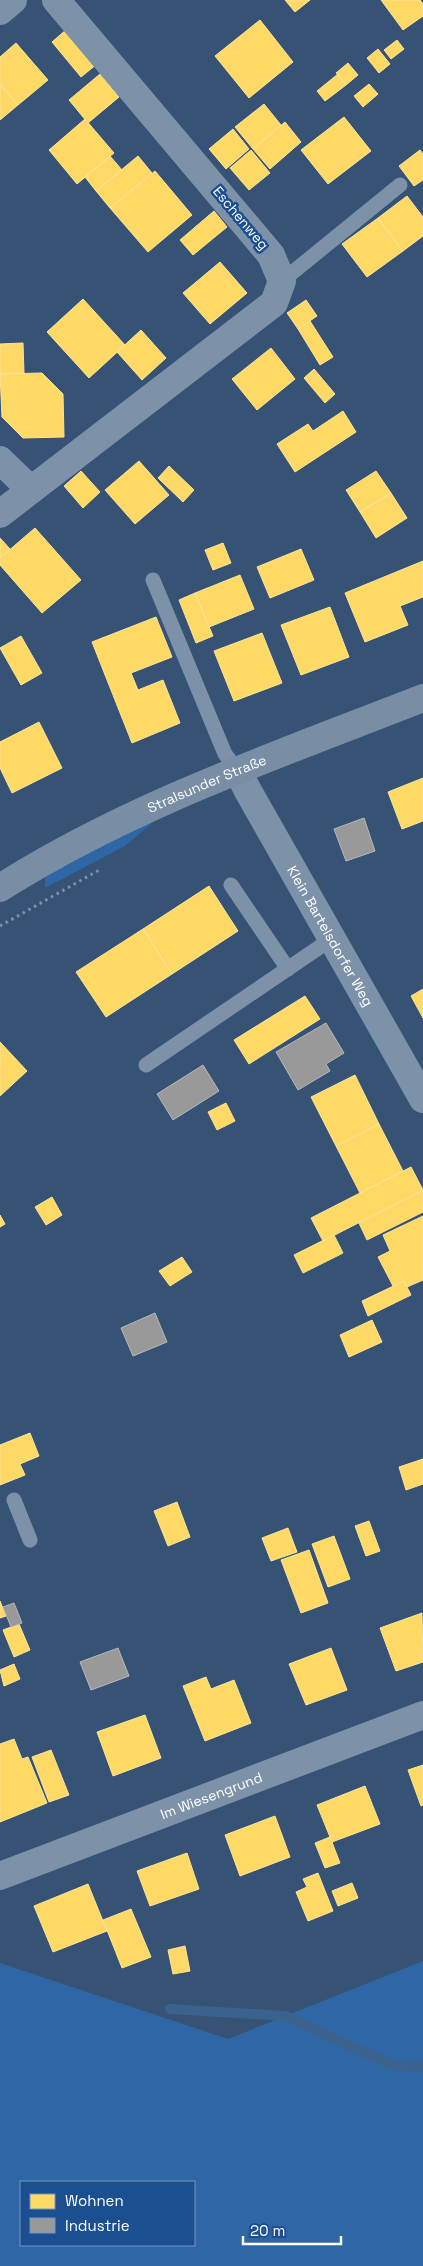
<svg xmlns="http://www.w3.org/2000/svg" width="423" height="2266" font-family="'Space Grotesk',sans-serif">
<rect width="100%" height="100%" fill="#365274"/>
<path fill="#2f66a5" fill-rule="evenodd" d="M163 814 125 846 45 888V873Z
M423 1961V2266H0V1963L228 2039ZM21 2182H194V2245H21Z"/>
<path fill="#ffd966" stroke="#ffe494" d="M285 0H310L295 12Z
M381 0H420L423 4V16L403 30Z
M260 20 293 62 249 98 215 56Z
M67 29 97 64 81 77 52 42Z
M397 40 404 49 391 59 384 50Z
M16 43 48 80 18 105 0 84V57Z
M378 49 390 64 379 73 367 58Z
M348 63 358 75 346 85 336 73Z
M100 74 119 97 88 123 69 100Z
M338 74 346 85 325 101 317 91Z
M0 84 18 105 0 120Z
M369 84 378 94 363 107 354 96Z
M264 104 281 125 253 149 235 127Z
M344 117 371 151 328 184 301 150Z
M85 119 114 153 77 184 49 150Z
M285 122 301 142 270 169 253 149Z
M233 129 249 149 226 169 209 149Z
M251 150 270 173 249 190 230 168Z
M420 150 423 154V180L414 186 399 166Z
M110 156 122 170 96 191 85 177Z
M138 156 152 173 110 208 96 191Z
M155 171 192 215 148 252 110 208Z
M407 196 423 217V236L403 251 378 218Z
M214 211 227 227 193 255 180 240Z
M378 218 403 251 367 277 342 244Z
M220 262 247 293 210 324 183 293Z
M83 299 125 345 89 378 47 332Z
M306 300 317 316 298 329 287 313Z
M310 321 333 357 320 365 298 329Z
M141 330 166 358 142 380 117 352Z
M23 343 24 373 0 374V380V344Z
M271 348 295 379 257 410 232 379Z
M314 369 335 394 325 403 304 378Z
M42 373 63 394 64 437 23 438 2 417 0 374Z
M343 411 356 432 295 472 277 444 308 424 313 431Z
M139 461 169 495 135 524 105 490Z
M169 466 194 490 183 502 158 478Z
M81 471 100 492 83 508 64 486Z
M376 471 391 493 360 512 346 490Z
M391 493 407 518 376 538 360 512Z
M35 528 81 580 42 613 0 565V558Z
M0 538 10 549 0 558Z
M223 543 231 563 213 570 205 550Z
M301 549 314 580 270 598 257 567Z
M423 561V597L400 606 408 625 365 642 345 593Z
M240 575 254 609 209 627 195 593Z
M195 593 213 636 196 643 179 600Z
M330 607 349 657 301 675 281 625Z
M156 617 172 657 131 673 138 690 163 680 180 723 132 743 92 642Z
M262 633 282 683 234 701 214 651Z
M21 636 42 673 21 685 0 648Z
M39 722 62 768 12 793 0 768V742Z
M423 778V821L402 829 388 792Z
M209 886 238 931 172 974 143 929Z
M143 929 172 974 106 1017 76 972Z
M423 989V1018L411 996Z
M305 996 320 1019 249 1064 234 1040Z
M0 1042 27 1071 0 1096Z
M355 1075 379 1124 336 1146 311 1097Z
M226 1103 235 1121 217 1130 208 1112Z
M379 1124 403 1171 360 1193 336 1146Z
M411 1167 423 1190 323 1241 311 1218Z
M423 1190V1212L367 1240 359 1223Z
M52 1197 62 1215 46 1225 35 1207Z
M0 1215 5 1224 0 1227Z
M423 1216V1280L407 1287 404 1281 393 1286 378 1257 390 1251 383 1235Z
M334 1235 343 1253 303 1273 294 1255Z
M182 1257 192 1272 170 1286 159 1271Z
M404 1281 411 1295 368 1316 362 1301Z
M372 1320 382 1342 349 1357 340 1335Z
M30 1433 39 1456 20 1464 25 1475 0 1485V1445Z
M423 1459V1484L406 1490 399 1467Z
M177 1502 190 1537 168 1546 154 1511Z
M369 1521 380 1551 366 1556 355 1526Z
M288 1528 297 1552 271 1561 262 1538Z
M334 1536 350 1579 328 1587 312 1544Z
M309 1550 328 1603 301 1613 281 1560Z
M0 1601 6 1616 0 1618Z
M422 1613 423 1662 396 1671 380 1628Z
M19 1624 30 1650 14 1657 3 1630Z
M331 1648 347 1690 306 1705 289 1664Z
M14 1664 20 1679 4 1686 0 1670Z
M206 1677 211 1689 234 1680 251 1723 205 1741 183 1686Z
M145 1715 161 1758 113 1776 97 1732Z
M14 1739 22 1759 28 1757 47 1803 0 1822V1744Z
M51 1750 69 1795 49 1802 32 1757Z
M423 1765V1805L421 1806 408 1770Z
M365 1786 380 1824 332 1842 317 1805Z
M275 1816 290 1857 240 1876 225 1835Z
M330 1837 340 1863 325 1868 315 1843Z
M187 1853 199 1889 150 1906 137 1871Z
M318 1873 333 1911 308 1921 296 1892 307 1887 303 1879Z
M352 1883 358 1898 338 1906 332 1891Z
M88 1884 107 1931 53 1952 34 1906Z
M131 1909 151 1957 122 1968 103 1920Z
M185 1946 190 1971 173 1974 168 1950Z"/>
<path fill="#999" stroke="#b8b8b8" d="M364 818 375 851 346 861 334 829Z
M326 1023 344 1053 326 1064 330 1071 298 1090 276 1052Z
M203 1065 219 1091 173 1120 157 1094Z
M155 1313 167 1342 133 1356 121 1328Z
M14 1603 22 1623 11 1627 3 1607Z
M118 1648 129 1676 91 1690 80 1662Z"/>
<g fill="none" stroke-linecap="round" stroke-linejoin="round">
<path stroke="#3b618d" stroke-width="10" d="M170 2009 286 2016 392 2065 423 2067"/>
<path stroke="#7d92a8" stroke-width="3" stroke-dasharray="2.5 4" stroke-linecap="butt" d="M0 926 101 869"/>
<path stroke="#7d92a8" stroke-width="15" d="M282 281 400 185
M153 580 225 754 238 771
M231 885 288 969
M146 1065 333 938
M14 1500 30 1540"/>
<g stroke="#7d92a8" stroke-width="28">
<path d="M0 11 13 0"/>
<path d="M0 460 31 490 0 514"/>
<path d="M31 490 274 303 282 281 271 255 56 0"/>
<path id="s1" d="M238 771 248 791 423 1099"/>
<path id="s2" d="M0 1876 423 1715"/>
</g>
<path stroke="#798da4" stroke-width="28" id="s3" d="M0 888C131 805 280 754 423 698"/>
</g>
<g text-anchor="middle" stroke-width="5" stroke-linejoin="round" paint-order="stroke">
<g font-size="14" fill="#fff" stroke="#1b4f8f">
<text transform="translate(241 218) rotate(50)" y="5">Eschenweg</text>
<text dy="5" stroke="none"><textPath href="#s3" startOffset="232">Stralsunder Straße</textPath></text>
<text dy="5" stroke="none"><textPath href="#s1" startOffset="189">Klein Bartelsdorfer Weg</textPath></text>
<text dy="5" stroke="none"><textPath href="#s2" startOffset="226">Im Wiesengrund</textPath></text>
</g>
</g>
<rect x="20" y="2181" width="175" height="65" fill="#1b4f8f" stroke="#7695bc"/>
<rect x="30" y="2194" width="25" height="15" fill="#ffd966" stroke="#7695bc"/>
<text x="65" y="2206" font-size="15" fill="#ffffff">Wohnen</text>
<rect x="30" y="2218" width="25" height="15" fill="#999999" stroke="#7695bc"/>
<text x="65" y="2231" font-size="15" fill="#ffffff">Industrie</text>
<path d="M243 2236v8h98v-8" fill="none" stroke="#ffffff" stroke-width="2.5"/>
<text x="250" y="2236" font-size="15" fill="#ffffff" stroke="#1b4f8f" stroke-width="4" paint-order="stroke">20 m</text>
</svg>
